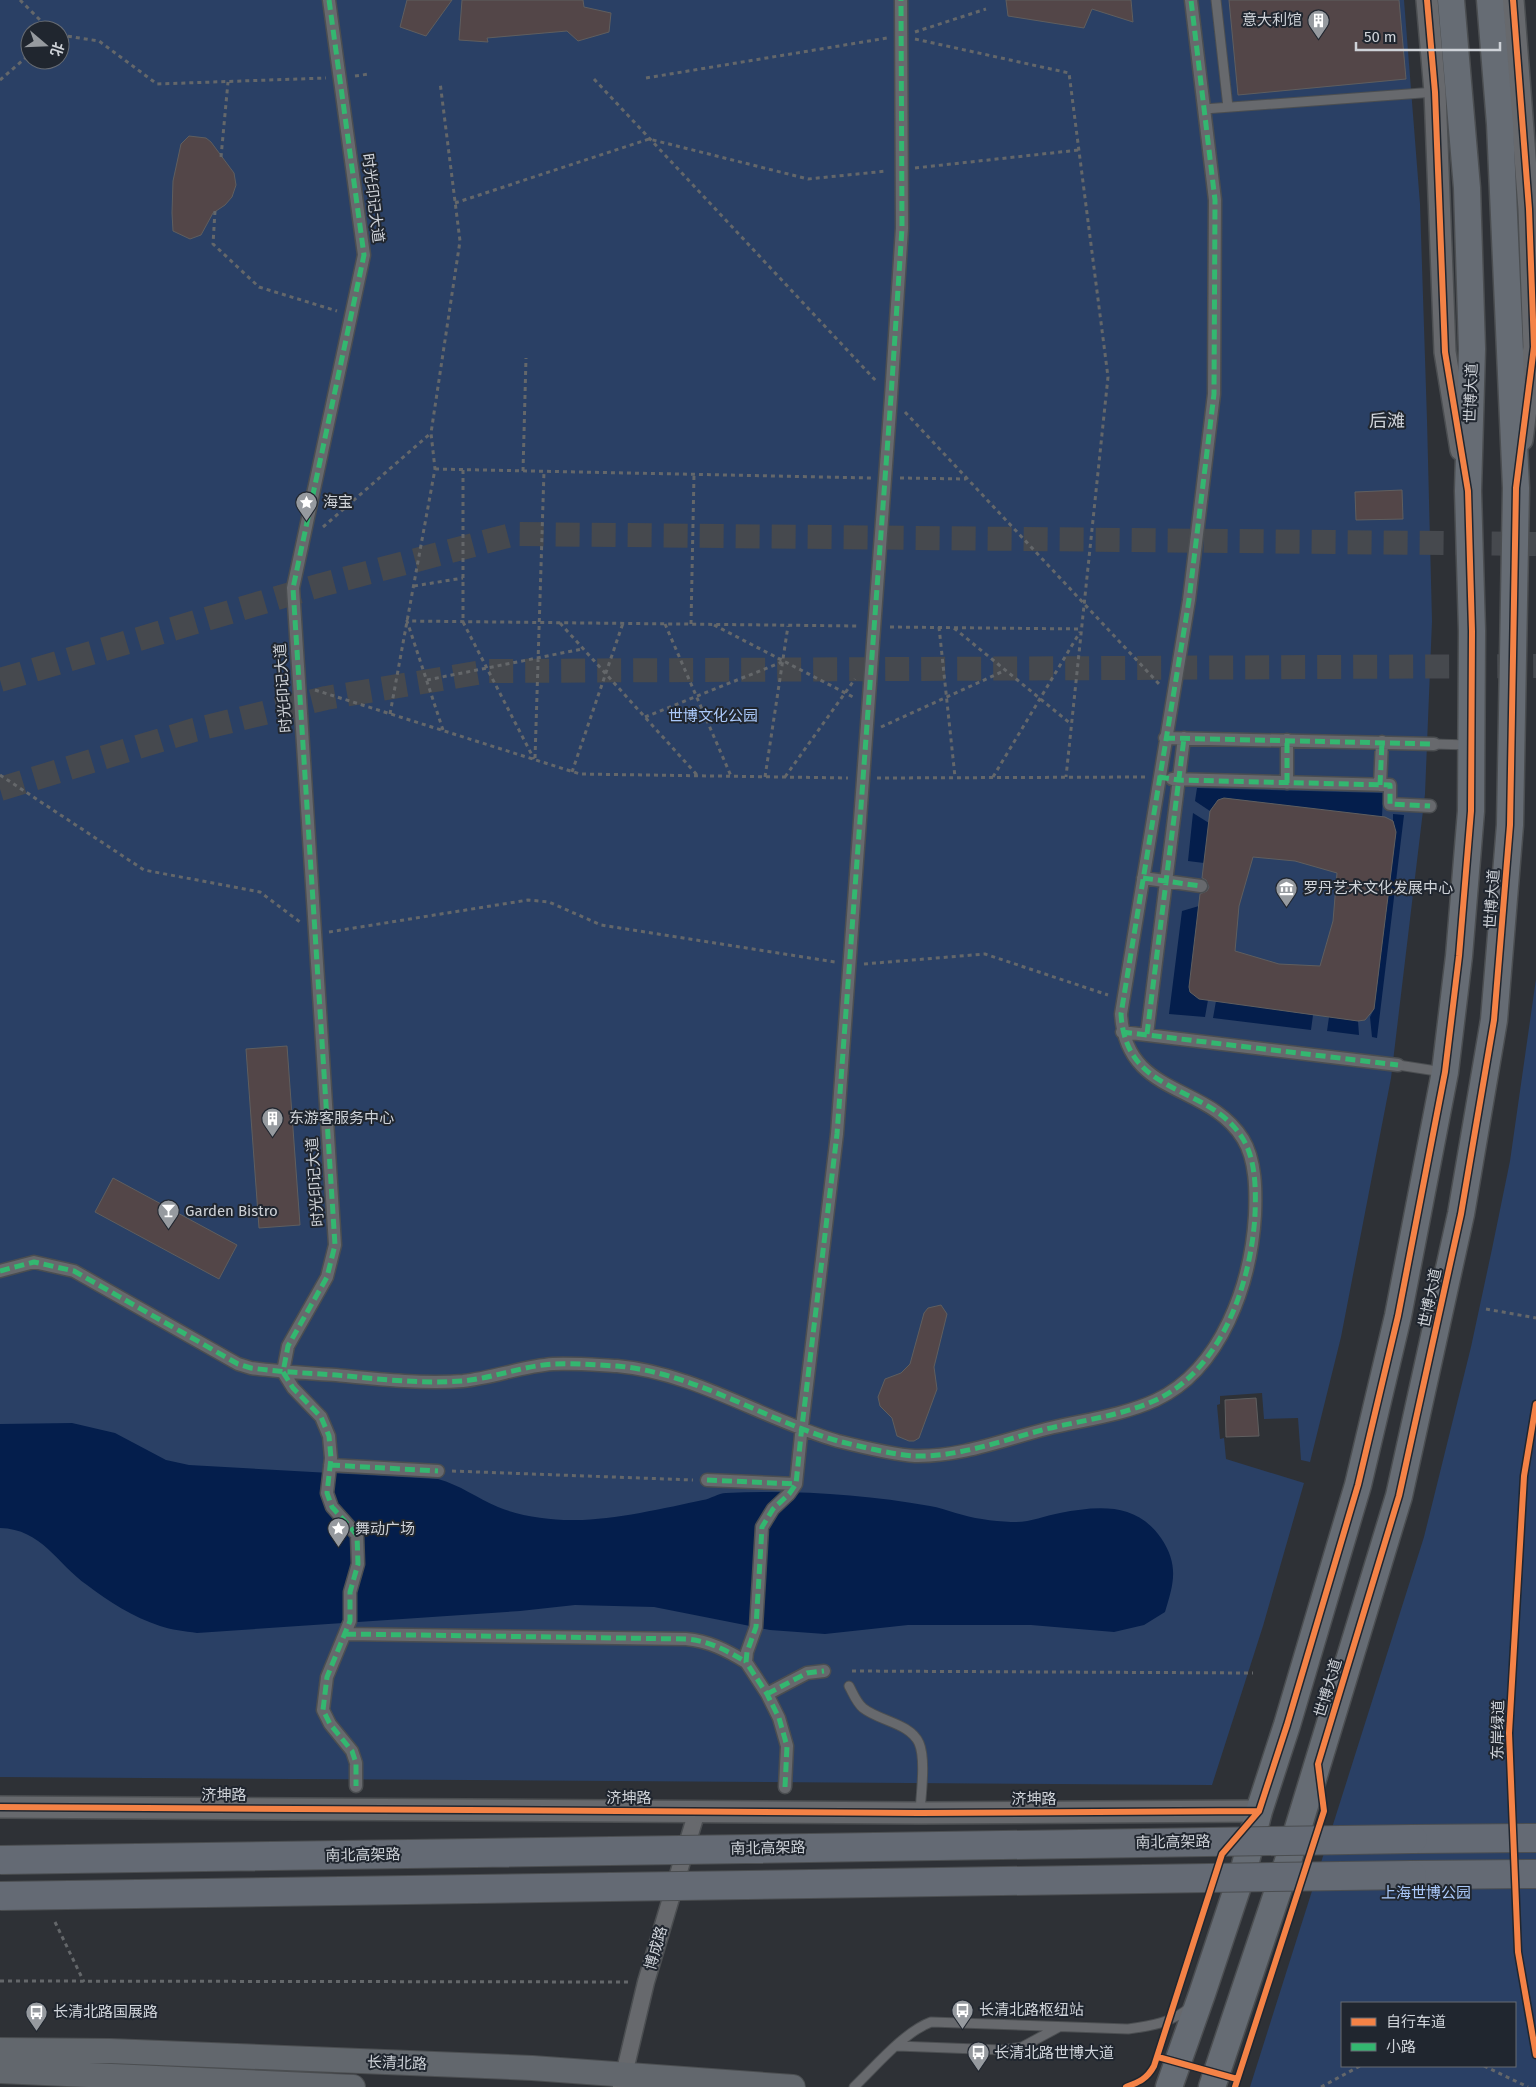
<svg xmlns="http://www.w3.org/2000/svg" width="1536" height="2087" font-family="'Fira Sans','Noto Sans SC',sans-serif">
<rect width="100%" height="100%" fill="#2e3136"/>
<path fill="#2a4065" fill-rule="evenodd" d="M0 0H1404L1420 204 1427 420 1432 621 1425 794 1391 1078 1341 1337 1310 1462 1301 1460 1298 1418 1264 1419 1262 1393 1220 1396V1404L1217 1405 1220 1439 1224 1438 1226 1459 1304 1483 1263 1626 1212 1785 0 1777ZM30 30H60V60H30Z
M1536 979V2087H1250L1424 1537 1471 1347 1492 1249 1510 1161ZM1342 2003H1515V2066H1342Z"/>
<path fill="#041e4c" d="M1197 788 1383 793 1382 817 1224 798 1218 800 1210 811 1195 801Z
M1193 813 1209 823 1204 863 1188 861Z
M1393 814 1404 815 1377 1038 1372 1037 1370 1017 1374 1009 1396 832 1393 821Z
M1199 906 1190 992 1199 999 1208 1000 1205 1017 1169 1014 1182 911Z
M1216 1001 1313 1015 1311 1030 1213 1018Z
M1329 1017 1358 1021 1359 1035 1327 1031Z
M72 1423 115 1433 166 1460 189 1465 438 1479C460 1485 477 1498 498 1507 519 1516 549 1520 571 1520 610 1521 665 1508 703 1500 711 1499 718 1493 726 1493 794 1490 863 1494 930 1506 947 1509 964 1517 982 1519 992 1521 1002 1521 1011 1522 1029 1523 1043 1516 1060 1513 1098 1506 1136 1502 1161 1538 1179 1565 1174 1583 1165 1612L1144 1625 1114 1632 1031 1625H908L825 1634 770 1630 654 1607 575 1605 520 1611 197 1633C185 1631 171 1630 160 1626 133 1617 109 1602 87 1585 57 1564 42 1529 0 1528V1424Z"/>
<path fill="#534648" stroke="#5f5e5f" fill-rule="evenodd" d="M407 0H452L426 36 400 27Z
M462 0H583L584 7 611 13 609 32 578 41 567 31 487 38 488 42 459 40Z
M1006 0H1131L1133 22 1092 9 1084 28 1008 16Z
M1229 0H1399L1406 79 1238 95Z
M189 136 206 138 211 142 234 173 236 185 232 197 225 205 213 213 201 235 190 239 173 231 172 213 173 181 181 144Z
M1402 490 1403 519 1356 520 1355 492Z
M1224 798 1385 817 1393 821 1396 832 1374 1009 1365 1020 1358 1021 1199 999 1190 992 1189 987 1200 894 1207 891 1209 887 1206 880 1202 878 1210 811 1218 800ZM1253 857 1295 861 1337 873 1333 921 1320 966 1279 964 1235 951 1239 906Z
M287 1046 300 1225 259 1228 246 1049Z
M113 1178 237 1245 219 1279 95 1212Z
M941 1305 947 1314 934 1367 937 1389 919 1438 914 1441H909L897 1436 892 1418 880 1406 878 1397 885 1379 901 1373 910 1364 924 1313 928 1308Z
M1256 1398 1259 1436 1226 1437 1225 1400Z"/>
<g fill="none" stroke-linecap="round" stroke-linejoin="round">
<path stroke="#46494e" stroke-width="24" stroke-dasharray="24 12" stroke-linecap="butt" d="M0 680 321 585 515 534 1536 544
M0 789 194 730 326 698 489 671 1536 666"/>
<defs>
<path id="service" d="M1216 0 1228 107
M1204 109 1435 92
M1434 744 1469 745
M1398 1065 1443 1072
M849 1686C853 1693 856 1702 863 1708 879 1721 910 1723 919 1743 926 1759 921 1794 920 1812
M897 2046 1003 2050 1022 2047 1059 2027
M854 2087C875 2067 904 2032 931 2022L1128 2029C1150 2026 1172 2023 1190 2007"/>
<path id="pedestrian" d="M329 0 364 255 293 588 335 1245 327 1277 288 1346 283 1372 293 1388 321 1417 329 1436 331 1458 327 1493 332 1507 357 1535 358 1564 350 1592V1621L327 1677 323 1710 330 1724 352 1751 356 1763V1786
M1165 738 1434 744
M1172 779 1390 785V804L1430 806
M1287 783V740
M1380 785 1382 742
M1143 878 1201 886
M1122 1032 1398 1065
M1147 1034 1184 738
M0 1271 34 1262 74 1271 238 1364 251 1368C279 1372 307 1373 336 1375 377 1379 421 1384 463 1381 493 1378 523 1366 553 1364 574 1363 597 1365 617 1366 696 1373 764 1420 838 1441 858 1446 895 1455 915 1456 960 1457 1003 1440 1046 1429 1083 1420 1121 1416 1156 1400 1222 1369 1251 1283 1255 1215 1256 1191 1256 1160 1243 1139 1208 1082 1126 1098 1121 1014L1189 600 1214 394 1215 200 1191 0
M330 1465 438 1471
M707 1480 796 1484
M346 1634 686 1639C709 1641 726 1650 746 1662
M767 1694 807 1673 824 1671
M785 1787 787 1746 779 1718 767 1694 746 1662 747 1652 756 1627 762 1527 773 1509 789 1494 796 1484 801 1435 837 1134 891 397 902 228 901 0"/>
<path id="minor" d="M621 2087 646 1982 697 1811"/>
<path id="tertiary" d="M1427 0 1435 92 1445 352 1461 450
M1513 0 1529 209 1534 347 1522 440
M0 1807 920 1813 1259 1811"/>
<path id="secondary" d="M0 2050 110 2051 532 2068 793 2087
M0 2071 353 2087"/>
<path id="primary" d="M1169 2087 1202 1994 1245 1865 1259 1811 1287 1725 1358 1485 1398 1316 1445 1072 1459 956 1471 811 1472 631 1468 491 1472 349 1467 188 1451 0
M1212 2087 1289 1858 1399 1496 1461 1214 1494 1020 1510 825 1516 488 1500 124 1490 0"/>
<path id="trunk" d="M1413 1839 1536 1838
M1412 1875 1536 1874"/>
</defs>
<use href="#service" stroke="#4b4e51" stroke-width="11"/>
<use href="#pedestrian" stroke="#4b4e51" stroke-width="15"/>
<use href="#minor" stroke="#4b4e51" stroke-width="19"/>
<use href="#tertiary" stroke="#4b4e51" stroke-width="24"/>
<use href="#secondary" stroke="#4b4e51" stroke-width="26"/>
<use href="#primary" stroke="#4b4e51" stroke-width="29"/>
<use href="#trunk" stroke="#4b4e51" stroke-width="30"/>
<path stroke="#64676a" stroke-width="3" stroke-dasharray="4 4" stroke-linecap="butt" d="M20 0 50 30
M915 32 986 9
M60 35 99 41 157 84 326 78
M915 39 1069 73 1108 377 1066 777
M355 76 369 74
M646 78 887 38
M594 79 877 382
M0 80 30 54
M221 157 228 82
M915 168 1079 150
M455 203 649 139 808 179 887 171
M215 211 213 244 259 287 337 311
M905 412 1160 685
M435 469 871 478
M463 470V622L534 759
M523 471 526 358
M900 478 966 479
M323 527 431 433
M414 586 463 578
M560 623 698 776
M665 624 731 776
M691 624 694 474
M714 625 855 698
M890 627 1082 629
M939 627 955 777
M954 628 1071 724
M427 680 582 649
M315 690 580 774 848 778
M390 714 435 469 431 433 460 241 440 82
M645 717 782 662
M881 727 1006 670
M443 730 407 621 858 626
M535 758 544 471
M572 772 623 623
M0 775 144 870 260 892 300 922
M765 777 788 626
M785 777 855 679
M993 777 1080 632
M877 778 1146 777
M329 932 528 900 549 902 601 925 835 962
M864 964 985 954 1108 995
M1486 1309 1536 1318
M452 1471 693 1480
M852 1671 1253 1673
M55 1922 84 1982
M0 1981 629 1982
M1484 2066 1528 2087
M1321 2087 1360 2066"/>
<use href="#service" stroke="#67696d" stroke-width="9"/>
<use href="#pedestrian" stroke="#67696d" stroke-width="12"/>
<use href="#minor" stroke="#67696d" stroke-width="16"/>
<use href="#tertiary" stroke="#67696d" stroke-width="21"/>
<use href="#secondary" stroke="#62676d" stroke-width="24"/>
<use href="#primary" stroke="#666c74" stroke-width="26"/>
<use href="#trunk" stroke="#646a74" stroke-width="28"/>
<defs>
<path id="trunk-bridge" d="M0 1860 1413 1839
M0 1896 1412 1875"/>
</defs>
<use href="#trunk-bridge" stroke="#4b4e51" stroke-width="30" stroke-linecap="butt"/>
<use href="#trunk-bridge" stroke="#646a74" stroke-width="28"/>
<path stroke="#33b770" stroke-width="5" stroke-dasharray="10 5" stroke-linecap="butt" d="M329 0 364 255 293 588 335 1245 327 1277 288 1346 283 1372 293 1388 321 1417 329 1436 331 1458 327 1493 332 1507 357 1535 358 1564 350 1592V1621L327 1677 323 1710 330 1724 352 1751 356 1763V1786
M1165 738 1434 744
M1159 777 1178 780 1390 785V804L1430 806
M1287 783V740
M1380 785 1382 742
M1143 878 1201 886
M1122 1032 1398 1065
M1147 1034 1184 738
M0 1271 34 1262 74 1271 238 1364 251 1368C279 1372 307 1373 336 1375 377 1379 421 1384 463 1381 493 1378 523 1366 553 1364 574 1363 597 1365 617 1366 696 1373 764 1420 838 1441 858 1446 895 1455 915 1456 960 1457 1003 1440 1046 1429 1083 1420 1121 1416 1156 1400 1222 1369 1251 1283 1255 1215 1256 1191 1256 1160 1243 1139 1208 1082 1126 1098 1121 1014L1189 600 1214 394 1215 200 1191 0
M330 1465 438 1471
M707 1480 796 1484
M346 1634 686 1639C709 1641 726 1650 746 1662
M767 1694 807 1673 824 1671
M785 1787 787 1746 779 1718 767 1694 746 1662 747 1652 756 1627 762 1527 773 1509 789 1494 796 1484 801 1435 837 1134 891 397 902 228 901 0"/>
<defs>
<path id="cycleway" d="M1536 1404 1524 1476 1509 1733 1518 1952 1536 2055
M0 1807 920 1813 1259 1811
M1158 2057 1237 2079
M1126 2087C1139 2082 1147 2079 1154 2066L1222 1854 1259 1811 1287 1725 1358 1485 1398 1316 1445 1072 1459 956 1471 811 1472 631 1468 491 1445 352 1435 92 1427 0
M1235 2087 1324 1811 1318 1764 1399 1496 1461 1214 1494 1020 1510 825 1516 488 1534 347 1529 209 1513 0"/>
</defs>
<use href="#cycleway" stroke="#20262f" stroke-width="9"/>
<use href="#cycleway" stroke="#f48246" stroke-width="6"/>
</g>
<defs>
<symbol id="building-pin" viewBox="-11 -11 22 30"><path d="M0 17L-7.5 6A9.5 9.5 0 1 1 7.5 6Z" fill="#969a9f" stroke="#20262f"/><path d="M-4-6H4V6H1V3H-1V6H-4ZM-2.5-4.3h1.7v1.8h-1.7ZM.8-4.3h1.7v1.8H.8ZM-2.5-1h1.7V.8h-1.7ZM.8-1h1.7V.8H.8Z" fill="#fff"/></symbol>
<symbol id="sight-pin" viewBox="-11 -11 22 30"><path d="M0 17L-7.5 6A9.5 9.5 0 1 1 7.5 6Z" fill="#969a9f" stroke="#20262f"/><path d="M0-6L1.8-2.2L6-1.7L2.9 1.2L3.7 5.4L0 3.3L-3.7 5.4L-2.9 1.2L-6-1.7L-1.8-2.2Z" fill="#fff"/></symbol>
<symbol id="museum-pin" viewBox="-11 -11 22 30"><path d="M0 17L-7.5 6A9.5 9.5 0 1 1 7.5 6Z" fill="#969a9f" stroke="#20262f"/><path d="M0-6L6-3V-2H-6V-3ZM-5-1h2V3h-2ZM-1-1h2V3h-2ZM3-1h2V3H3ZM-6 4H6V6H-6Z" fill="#fff"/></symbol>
<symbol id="bar-pin" viewBox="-11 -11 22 30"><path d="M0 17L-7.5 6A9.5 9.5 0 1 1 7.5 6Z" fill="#969a9f" stroke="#20262f"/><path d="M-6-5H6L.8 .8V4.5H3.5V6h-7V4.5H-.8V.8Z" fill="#fff"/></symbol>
<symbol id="bus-pin" viewBox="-11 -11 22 30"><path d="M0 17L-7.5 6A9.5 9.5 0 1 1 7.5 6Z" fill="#969a9f" stroke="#20262f"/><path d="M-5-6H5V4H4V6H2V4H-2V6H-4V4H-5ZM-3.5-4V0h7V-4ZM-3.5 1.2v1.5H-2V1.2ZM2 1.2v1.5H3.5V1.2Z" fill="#fff"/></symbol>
</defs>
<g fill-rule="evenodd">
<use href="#building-pin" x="1306" y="8" width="25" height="34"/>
<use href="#sight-pin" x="294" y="490" width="25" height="34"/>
<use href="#museum-pin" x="1274" y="876" width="25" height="34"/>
<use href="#building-pin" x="260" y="1106" width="25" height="34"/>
<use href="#bar-pin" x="156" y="1198" width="25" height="34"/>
<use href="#sight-pin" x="326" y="1516" width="25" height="34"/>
<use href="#bus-pin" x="950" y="1998" width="25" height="34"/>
<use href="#bus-pin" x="24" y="2000" width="25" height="34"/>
<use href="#bus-pin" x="966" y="2040" width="25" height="34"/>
</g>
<g text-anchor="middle" stroke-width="4" stroke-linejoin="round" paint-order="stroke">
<g font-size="15" fill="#ced2d8" stroke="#20262f" text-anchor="start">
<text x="1302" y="25" text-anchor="end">意大利馆</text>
<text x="323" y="507">海宝</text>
<text x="1303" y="893">罗丹艺术文化发展中心</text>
<text x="289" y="1123">东游客服务中心</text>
<text x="185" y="1216">Garden Bistro</text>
<text x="355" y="1534">舞动广场</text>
<text x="979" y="2015">长清北路枢纽站</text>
<text x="53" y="2017">长清北路国展路</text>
<text x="994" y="2058">长清北路世博大道</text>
</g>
<g font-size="15" fill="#ced2d8" stroke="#20262f">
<text transform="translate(373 198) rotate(83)" y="5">时光印记大道</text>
<text transform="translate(1471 393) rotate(-88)" y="5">世博大道</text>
<text transform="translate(283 688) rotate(-94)" y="5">时光印记大道</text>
<text transform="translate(1492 899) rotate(-86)" y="5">世博大道</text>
<text transform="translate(315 1182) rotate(-94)" y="5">时光印记大道</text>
<text transform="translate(1430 1298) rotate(-78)" y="5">世博大道</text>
<text transform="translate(1328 1688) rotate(-73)" y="5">世博大道</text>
<text transform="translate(1498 1730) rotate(-89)" y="5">东岸绿道</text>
<text x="224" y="1800">济坤路</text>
<text x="629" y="1803">济坤路</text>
<text x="1034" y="1804">济坤路</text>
<text transform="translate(1173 1842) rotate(-1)" y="5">南北高架路</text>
<text transform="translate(768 1848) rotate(-1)" y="5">南北高架路</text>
<text transform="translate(363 1855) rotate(-1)" y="5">南北高架路</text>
<text transform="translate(656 1948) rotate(-74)" y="5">博成路</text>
<text transform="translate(397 2063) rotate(2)" y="5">长清北路</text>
</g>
<g font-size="15" fill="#abc9fa" stroke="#20262f">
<text x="713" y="721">世博文化公园</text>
<text x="1426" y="1898">上海世博公园</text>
</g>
<g font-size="18" fill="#ced2d8" stroke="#20262f">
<text x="1387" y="427">后滩</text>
</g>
</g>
<rect x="1341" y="2002" width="175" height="65" fill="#20262f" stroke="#666b73"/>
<rect x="1351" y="2018" width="25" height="8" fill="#f48246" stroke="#666b73"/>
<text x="1386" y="2027" font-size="15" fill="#ced2d8">自行车道</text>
<rect x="1351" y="2043" width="25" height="8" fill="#33b770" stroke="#666b73"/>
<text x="1386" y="2052" font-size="15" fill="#ced2d8">小路</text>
<g transform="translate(45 45) rotate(109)"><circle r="24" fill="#20262f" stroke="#666b73"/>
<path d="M0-4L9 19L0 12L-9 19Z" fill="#969a9f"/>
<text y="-8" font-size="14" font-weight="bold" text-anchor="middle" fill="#ced2d8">北</text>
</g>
<path d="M1356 42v8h144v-8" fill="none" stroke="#ced2d8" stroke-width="2.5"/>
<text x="1364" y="42" font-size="15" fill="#ced2d8" stroke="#20262f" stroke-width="4" paint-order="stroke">50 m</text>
</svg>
